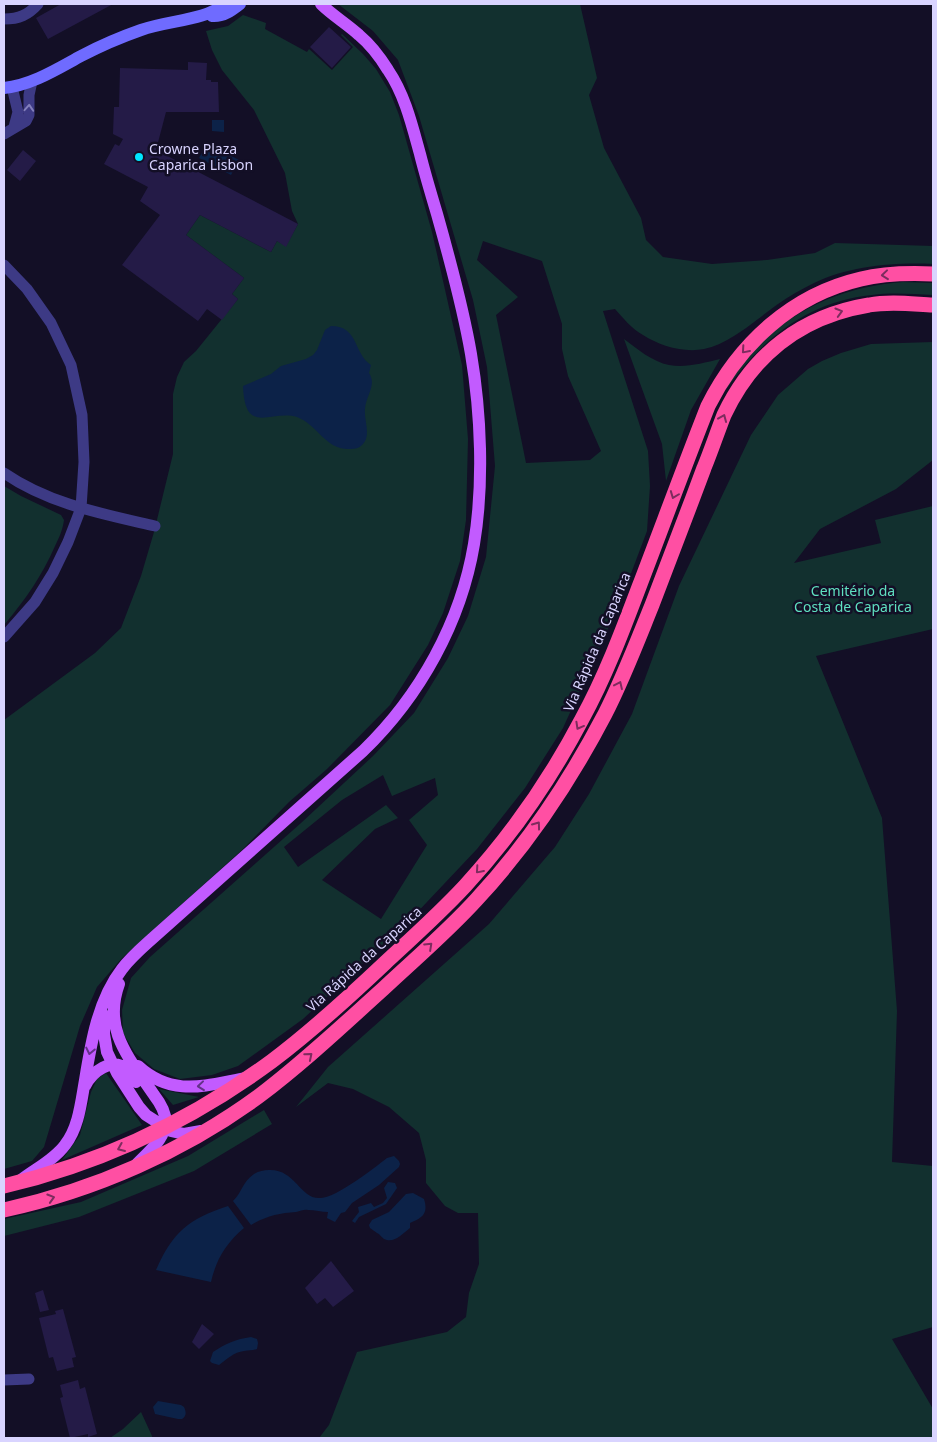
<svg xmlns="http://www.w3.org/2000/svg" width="937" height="1442" font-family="'Noto Sans',sans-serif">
<rect width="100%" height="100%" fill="#130f26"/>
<path fill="#12302f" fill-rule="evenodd" d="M338 4H580L597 78 589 95 604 148 641 218 646 240 663 257 712 264 767 260 815 253 835 243 933 246V264C896 262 849 266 814 283 802 289 789 296 778 304 757 319 730 344 704 349 684 353 660 346 643 335 632 329 623 318 615 309L603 311 648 451 650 486 647 531 621 600 563 728 525 788 477 849 410 920 303 1019 238 1066 212 1075 180 1079 154 1069 135 1053 123 1033 122 1010 131 978 150 957 301 823 373 756 414 713 448 658 468 616 486 557 495 466 487 367 473 300 419 116 398 60 373 31ZM483 241 542 261 562 324V349L568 376 601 451 590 460 526 463 496 315 518 297 477 260ZM383 775 392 796 435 778 438 795 409 820 427 845 381 919 322 880 375 829 398 818 386 805 298 867 284 847 342 800Z
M243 15 266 23 265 29 307 52 309 49 332 70 353 47 341 35 342 34 363 54 376 69 390 92 399 115 432 232 462 365 468 439 466 520 460 561 443 613 428 645 390 705 327 769 289 802 243 849 122 958 97 987 80 1026 44 1147 32 1161 4 1169V720L95 653 121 628 141 576 154 532 173 454V394L177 377 184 362 196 351 238 299 232 294 244 278 186 235 200 215 271 252 277 241 286 246 298 224 292 211 285 173 254 110 222 70 212 50 206 31 228 26Z
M903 282 933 283V295C913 294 892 292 872 295 807 301 758 342 723 394 761 324 826 288 903 282Z
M624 339C637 349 653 362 669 365 686 368 703 363 720 359L691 410 666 481 662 444Z
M933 342V460L896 489 820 529 794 563 881 543 875 520 933 506V629L816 656 882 818 897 1011 892 1162 933 1166V1327L892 1339 933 1409V1438H319L329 1425 357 1352 447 1332 466 1317 469 1293 479 1264 478 1213H458L445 1206 426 1183V1160L419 1133 389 1107 353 1089 328 1083 296 1107 328 1067 489 924 555 847 589 794 632 714 679 586 751 435 778 395 808 369 822 361 841 353 871 344Z
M4 486 21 496 61 515 64 520C63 529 59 538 55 546 42 576 25 600 4 625Z
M106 1073 142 1125 62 1160 80 1135 91 1092 97 1079Z
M159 1089 199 1097 173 1105Z
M264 1110 272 1124 194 1171 79 1217 4 1236V1219L81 1202 188 1156Z
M141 1412 152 1436V1438H110L123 1429Z"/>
<path fill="#0c2248" d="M212 120H224V132L212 131Z
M207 143 239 160 231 175 199 158Z
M331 326C359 326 353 353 371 365L369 373C377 385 366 395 365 409 364 419 369 430 366 439 363 446 358 449 351 449 326 451 318 425 297 417 271 409 245 437 243 386L271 374 281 366 306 359 313 355 317 350 325 330Z
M394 1156 399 1161 400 1164 399 1167 379 1185 352 1203 345 1212 341 1213 335 1222 327 1218 328 1212C322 1212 315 1210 308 1210 304 1209 301 1211 296 1212 280 1213 266 1216 251 1225L233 1201C242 1193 242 1182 254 1174 259 1171 264 1170 269 1170 296 1169 300 1200 321 1198 337 1197 373 1169 387 1158Z
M388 1182 395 1183 397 1188 386 1204 359 1217 355 1223 352 1221 359 1212 358 1207 371 1203 374 1207 383 1203 387 1198 384 1188Z
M413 1193 424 1199C429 1215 421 1218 410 1223V1228C402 1234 394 1244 384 1239 381 1237 380 1234 377 1233 375 1231 372 1230 370 1228L369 1225 372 1220 389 1212 406 1194Z
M228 1206 244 1228C226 1243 216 1260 211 1282L156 1270C173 1232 188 1219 228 1206Z
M251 1337 257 1339 258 1343 257 1349C252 1351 249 1350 244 1351 234 1352 227 1359 219 1365L212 1363 210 1361 213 1352C225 1344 236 1339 251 1337Z
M158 1401 181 1405 184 1407C186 1411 187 1416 182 1419H178L155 1414 153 1407Z"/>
<path fill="#241b47" d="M61 4H113L48 39 36 18Z
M329 27 351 47 332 68 310 47Z
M188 62 207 63 206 80H211V82H218L219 112H166L156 150 298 224 286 247 277 241 271 252 200 215 186 235 244 278 232 294 238 299 222 320 207 309 198 321 122 265 160 215 140 201 148 187 104 164 115 144 119 146 123 139 113 134 114 107H119L120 68 188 70Z
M23 150 36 161 20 181 7 170Z
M331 1261 354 1291 333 1307 325 1298 317 1304 305 1288Z
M43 1290 49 1310 40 1312 35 1293Z
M63 1309 76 1357 72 1358 74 1367 57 1371 53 1357 49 1358 39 1318 56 1314 55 1311Z
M202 1324 214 1334 199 1349 192 1342Z
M78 1380 80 1389 85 1387 97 1434 88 1437V1434L70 1438 60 1398 63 1397 60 1385Z"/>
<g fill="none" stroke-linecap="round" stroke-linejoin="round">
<path stroke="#3d3a85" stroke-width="11" d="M4 19C19 19 28 15 38 4
M12 87 18 112 14 127
M4 134 26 121 29 115V95L32 81
M4 265 27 289 51 323 71 365 82 415 84 462 81 508 68 542 53 573 35 602 4 637
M4 473C49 504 103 514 155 526
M4 1380 29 1379"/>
<path stroke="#6f6bff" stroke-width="12" d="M212 16C223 17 231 11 240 4
M4 88C32 85 57 69 81 56 100 46 121 37 141 30 168 20 204 21 225 4"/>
<path stroke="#c25bff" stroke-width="12" d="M119 984C102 1030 130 1059 154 1095 161 1104 168 1115 165 1127 161 1143 146 1154 135 1166
M104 1015V1034L107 1052 117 1073 139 1107 146 1115 171 1131 184 1134 201 1131
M138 1066C173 1098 206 1085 247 1078
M85 1086C92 1072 111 1057 127 1069 131 1073 133 1078 136 1082
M21 1180C35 1169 54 1160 65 1145 79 1127 81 1102 85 1080 91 1043 98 1000 122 969 131 957 143 947 154 937L363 751C420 696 461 622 474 544 484 484 481 413 471 354 463 307 450 260 437 214 431 194 425 174 420 154 412 125 405 95 388 70 380 57 371 45 359 35 347 24 332 15 321 4"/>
<path stroke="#ff4fa3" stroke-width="15" d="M4 1186C101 1163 192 1120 272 1061 312 1031 349 997 385 963 412 938 440 913 465 886 511 836 550 780 582 719 605 677 622 632 639 587 662 527 684 467 708 406 739 344 792 295 861 279 885 273 909 273 933 274
M4 1210C95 1190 184 1151 259 1096 303 1063 343 1025 383 989 415 959 448 931 477 899 528 844 570 781 605 714 623 679 637 642 652 605 669 560 687 514 704 468 711 451 717 433 724 415 753 354 802 316 869 305 890 301 912 304 933 305"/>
</g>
<defs><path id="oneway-chevron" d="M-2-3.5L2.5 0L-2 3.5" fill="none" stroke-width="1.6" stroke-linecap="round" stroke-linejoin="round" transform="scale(1.25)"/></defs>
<use stroke="#837fbc" href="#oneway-chevron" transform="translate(29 108) rotate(-86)"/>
<g stroke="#7d2c5e">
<use href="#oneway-chevron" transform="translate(885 275) rotate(174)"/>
<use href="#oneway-chevron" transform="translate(839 312) rotate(-16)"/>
<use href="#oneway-chevron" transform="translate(745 350) rotate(131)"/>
<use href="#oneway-chevron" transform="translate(723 418) rotate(-67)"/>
<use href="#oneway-chevron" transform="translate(674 495) rotate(111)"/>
<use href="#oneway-chevron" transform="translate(619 685) rotate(-65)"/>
<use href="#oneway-chevron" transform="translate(579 726) rotate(119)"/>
<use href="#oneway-chevron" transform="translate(537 825) rotate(-54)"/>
<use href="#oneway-chevron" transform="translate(479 870) rotate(131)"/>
<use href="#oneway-chevron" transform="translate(429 946) rotate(-43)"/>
<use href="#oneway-chevron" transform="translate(309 1056) rotate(-40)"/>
<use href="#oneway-chevron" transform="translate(121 1148) rotate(157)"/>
<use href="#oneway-chevron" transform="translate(51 1198) rotate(-17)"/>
</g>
<g stroke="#623188">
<use href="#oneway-chevron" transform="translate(90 1051) rotate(102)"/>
<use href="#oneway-chevron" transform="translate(201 1086) rotate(174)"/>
</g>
<circle fill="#00e5ff" stroke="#130f26" stroke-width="2" cx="139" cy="157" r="5"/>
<g text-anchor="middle" stroke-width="5" stroke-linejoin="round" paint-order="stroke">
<g font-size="14" fill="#d9d4ff" stroke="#130f26" text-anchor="start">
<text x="149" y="154">Crowne Plaza<tspan x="149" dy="16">Caparica Lisbon</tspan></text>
</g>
<g font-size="14" fill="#5fe0c0" stroke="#130f26">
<text x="853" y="596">Cemitério da<tspan x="853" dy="16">Costa de Caparica</tspan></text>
</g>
<g font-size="14" fill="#d9d4ff" stroke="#130f26">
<text transform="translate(597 642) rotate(-67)" y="5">Via Rápida da Caparica</text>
<text transform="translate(364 959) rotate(-42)" y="5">Via Rápida da Caparica</text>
</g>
</g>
<rect width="937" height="1442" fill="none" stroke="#d9d4ff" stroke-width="10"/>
</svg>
